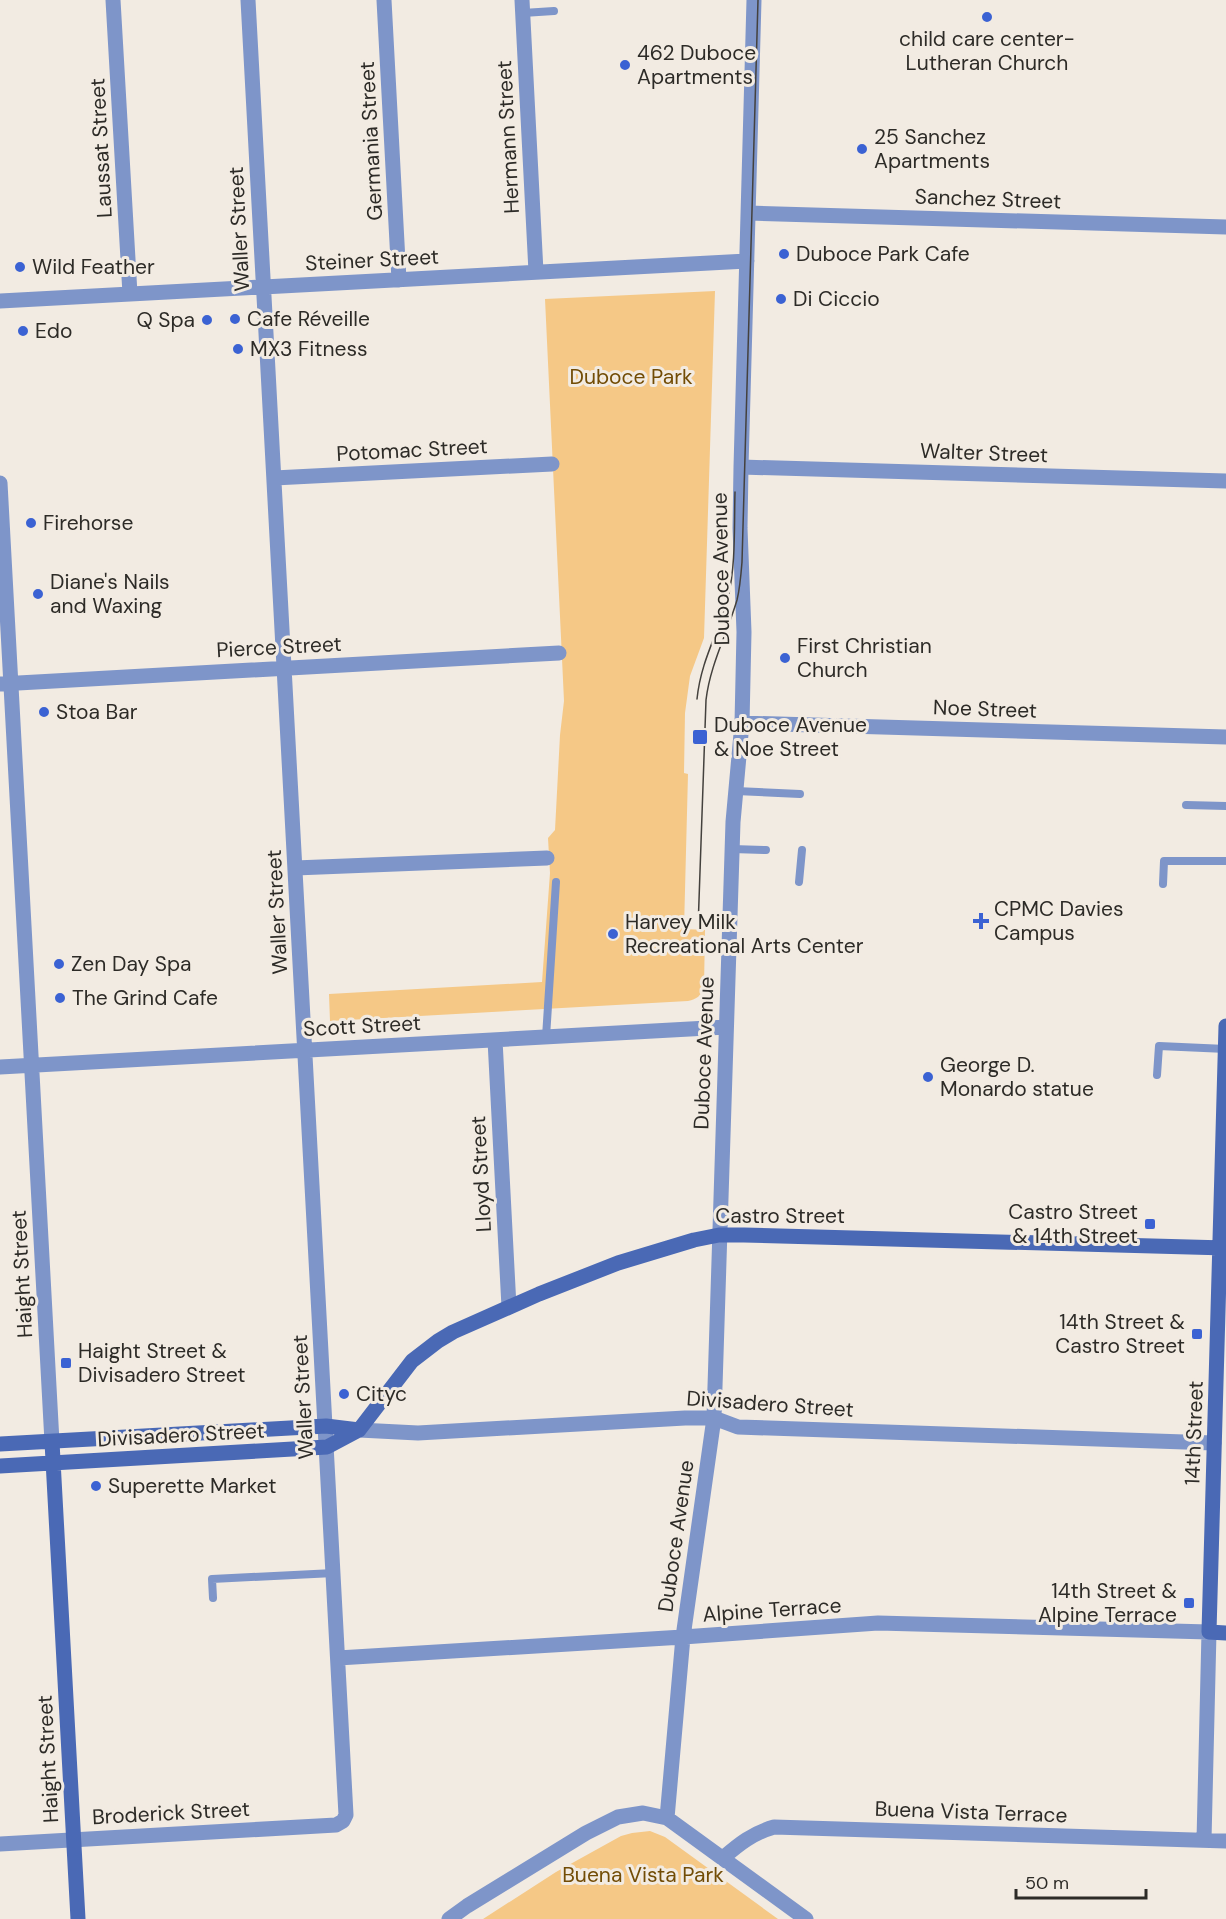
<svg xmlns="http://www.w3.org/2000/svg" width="1226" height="1919" font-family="'DM Sans',sans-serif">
<rect width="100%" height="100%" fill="#f2ebe2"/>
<path fill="#f5c886" d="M715 291 704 638 690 676 685 713 684 773 688 774 684 929 705 930 704 987C701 996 697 999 688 1001L330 1021 329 994 542 982 550 873 548 838 555 830 560 735 564 701 545 299Z
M650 1831 665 1837 778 1919H483L556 1872 621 1836 632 1833Z"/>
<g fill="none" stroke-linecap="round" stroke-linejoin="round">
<path stroke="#7e95c9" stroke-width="8" d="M523 13 554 11
M736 791 800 794
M1186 805 1226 806
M732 849 766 850
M799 882 802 850
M1163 884 1164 861H1226
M546 1037 556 882
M1157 1075 1159 1046 1226 1049
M213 1598 212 1579 334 1573"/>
<path stroke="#7e95c9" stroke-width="15" d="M113 0 130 294
M384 0 399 280
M522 0 536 272
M749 213 1226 227
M0 301 747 261
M741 467 1226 481
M274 478 552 464
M0 483 52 1442
M0 684 559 653
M742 723 1226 737
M295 868 547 858
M495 1040 509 1307
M0 1067 726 1027
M359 1430 418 1433 685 1418H714L738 1427 1214 1443
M338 1658 683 1637 878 1623 1209 1632 1204 1840
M667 1818 683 1637 714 1418 733 822 742 723 744 632 740 528 741 467 754 0
M0 1844 336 1825 343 1821 346 1815 248 0
M723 1858C739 1844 753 1833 774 1827L1226 1841
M449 1919 467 1906 586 1833 618 1817 643 1813 667 1818 806 1919"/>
<path stroke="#4a69b5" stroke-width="15" d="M1226 1026 1209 1632 1226 1633
M52 1442 78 1919
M0 1444 326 1426 359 1430
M0 1466 327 1447 359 1430 412 1361 438 1341 453 1332 539 1294 618 1263 694 1240 719 1235H744L1226 1248"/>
<path stroke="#44413d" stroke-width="1.5" d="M697 699C701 660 718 634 728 598 736 564 734 527 735 492
M698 929 706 700C710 665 727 634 737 600 740 588 741 575 742 562L758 0"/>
</g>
<g fill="#3b62d3" stroke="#f2ebe2" stroke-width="2">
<circle cx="987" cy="17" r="6"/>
<circle cx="625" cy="65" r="6"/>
<circle cx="862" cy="149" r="6"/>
<circle cx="784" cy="254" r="6"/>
<circle cx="20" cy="267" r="6"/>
<circle cx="781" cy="299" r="6"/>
<circle cx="235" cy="319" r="6"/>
<circle cx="207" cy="320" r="6"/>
<circle cx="23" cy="331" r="6"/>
<circle cx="238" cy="349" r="6"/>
<circle cx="31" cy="523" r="6"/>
<circle cx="38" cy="594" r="6"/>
<circle cx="785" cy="658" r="6"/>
<circle cx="44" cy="712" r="6"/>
<rect x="692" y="729" width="16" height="16" rx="3"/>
<path d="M978 912h6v6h6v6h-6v6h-6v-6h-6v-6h6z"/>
<circle cx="613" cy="934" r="6"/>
<circle cx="59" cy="964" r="6"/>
<circle cx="60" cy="998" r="6"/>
<circle cx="928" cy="1077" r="6"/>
<rect x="1144" y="1218" width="12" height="12" rx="3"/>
<rect x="1191" y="1328" width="12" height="12" rx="3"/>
<rect x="60" y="1357" width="12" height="12" rx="3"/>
<circle cx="344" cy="1394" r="6"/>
<circle cx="96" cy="1486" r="6"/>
<rect x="1183" y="1597" width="12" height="12" rx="3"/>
</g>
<g text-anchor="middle" stroke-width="6" stroke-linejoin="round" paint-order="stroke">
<g font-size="21" fill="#2d2b27" stroke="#f2ebe2" text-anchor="start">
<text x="987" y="46" text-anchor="middle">child care center-<tspan x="987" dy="24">Lutheran Church</tspan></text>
<text x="637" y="60">462 Duboce<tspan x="637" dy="24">Apartments</tspan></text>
<text x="874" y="144">25 Sanchez<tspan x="874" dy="24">Apartments</tspan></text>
<text x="796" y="261">Duboce Park Cafe</text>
<text x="32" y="274">Wild Feather</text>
<text x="793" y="306">Di Ciccio</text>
<text x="247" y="326">Cafe Réveille</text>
<text x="195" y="327" text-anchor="end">Q Spa</text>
<text x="35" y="338">Edo</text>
<text x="250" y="356">MX3 Fitness</text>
<text x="43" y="530">Firehorse</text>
<text x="50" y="589">Diane's Nails<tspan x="50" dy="24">and Waxing</tspan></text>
<text x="797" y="653">First Christian<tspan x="797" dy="24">Church</tspan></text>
<text x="56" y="719">Stoa Bar</text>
<text x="714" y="732">Duboce Avenue<tspan x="714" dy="24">&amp; Noe Street</tspan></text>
<text x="994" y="916">CPMC Davies<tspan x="994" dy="24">Campus</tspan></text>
<text x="625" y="929">Harvey Milk<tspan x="625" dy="24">Recreational Arts Center</tspan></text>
<text x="71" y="971">Zen Day Spa</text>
<text x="72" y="1005">The Grind Cafe</text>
<text x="940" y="1072">George D.<tspan x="940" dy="24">Monardo statue</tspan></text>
<text x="1138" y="1219" text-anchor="end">Castro Street<tspan x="1138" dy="24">&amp; 14th Street</tspan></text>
<text x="1185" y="1329" text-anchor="end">14th Street &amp;<tspan x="1185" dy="24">Castro Street</tspan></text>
<text x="78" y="1358">Haight Street &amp;<tspan x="78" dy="24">Divisadero Street</tspan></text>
<text x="356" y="1401">Cityc</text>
<text x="108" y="1493">Superette Market</text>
<text x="1177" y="1598" text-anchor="end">14th Street &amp;<tspan x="1177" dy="24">Alpine Terrace</tspan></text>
</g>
<g font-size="21" fill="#2d2b27" stroke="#f2ebe2">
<text transform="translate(508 137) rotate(-93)" y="7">Hermann Street</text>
<text transform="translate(371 141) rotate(-93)" y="7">Germania Street</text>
<text transform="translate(101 148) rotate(-93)" y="7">Laussat Street</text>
<text transform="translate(988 199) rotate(2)" y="7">Sanchez Street</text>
<text transform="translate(239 229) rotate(-93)" y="7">Waller Street</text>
<text transform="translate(372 260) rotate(-3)" y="7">Steiner Street</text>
<text transform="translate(412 450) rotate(-3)" y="7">Potomac Street</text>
<text transform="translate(984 453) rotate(2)" y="7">Walter Street</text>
<text transform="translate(721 569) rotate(-91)" y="7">Duboce Avenue</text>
<text transform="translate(279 647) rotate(-3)" y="7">Pierce Street</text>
<text transform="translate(985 709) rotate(2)" y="7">Noe Street</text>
<text transform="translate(277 912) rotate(-93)" y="7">Waller Street</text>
<text transform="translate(362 1026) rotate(-3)" y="7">Scott Street</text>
<text transform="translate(704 1053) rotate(-88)" y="7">Duboce Avenue</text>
<text transform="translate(481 1174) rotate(-93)" y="7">Lloyd Street</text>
<text x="780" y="1223">Castro Street</text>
<text transform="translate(22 1274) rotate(-93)" y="7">Haight Street</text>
<text transform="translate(303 1397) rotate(-93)" y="7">Waller Street</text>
<text transform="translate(770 1404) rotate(4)" y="7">Divisadero Street</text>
<text transform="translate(1194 1433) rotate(-88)" y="7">14th Street</text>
<text transform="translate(181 1435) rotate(-3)" y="7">Divisadero Street</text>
<text transform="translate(676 1536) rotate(-82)" y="7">Duboce Avenue</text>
<text transform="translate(772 1610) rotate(-4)" y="7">Alpine Terrace</text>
<text transform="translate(48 1759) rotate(-93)" y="7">Haight Street</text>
<text transform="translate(971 1812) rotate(2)" y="7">Buena Vista Terrace</text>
<text transform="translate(171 1813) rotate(-3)" y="7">Broderick Street</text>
</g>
<g font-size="21" fill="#724c05" stroke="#f2ebe2">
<text x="631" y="384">Duboce Park</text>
<text x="643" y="1882">Buena Vista Park</text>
</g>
</g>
<path d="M1016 1889v9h130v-9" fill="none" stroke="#2d2b27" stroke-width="3"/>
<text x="1025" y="1889" font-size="18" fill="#2d2b27" stroke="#f2ebe2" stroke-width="4.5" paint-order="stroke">50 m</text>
</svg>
